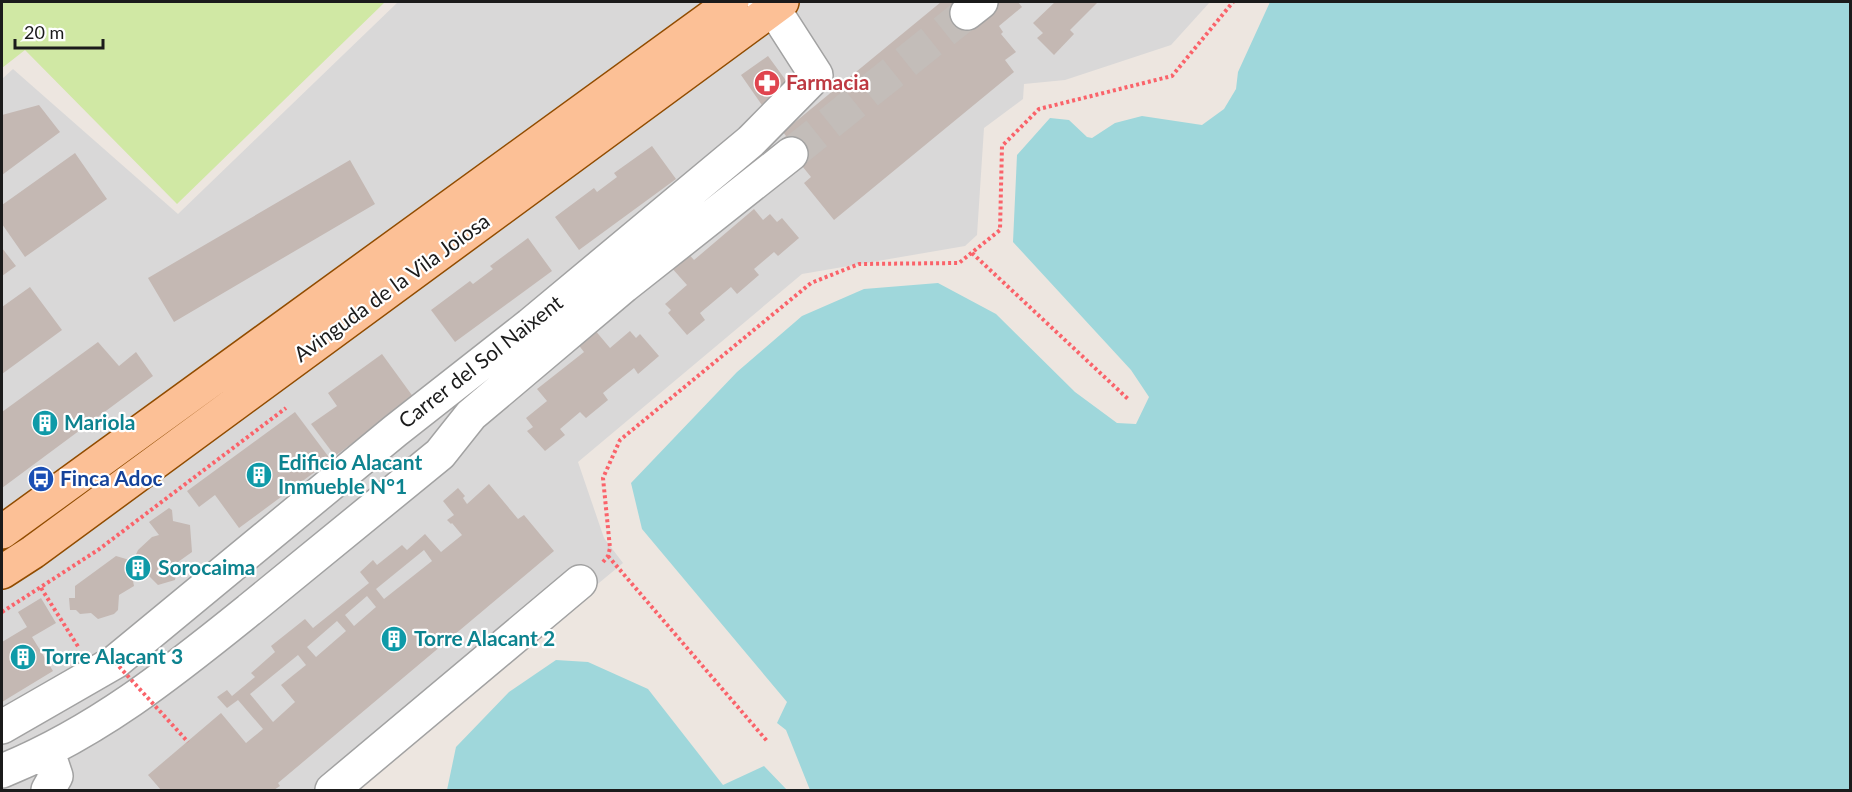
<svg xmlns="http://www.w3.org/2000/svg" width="1852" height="792" font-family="Lato,sans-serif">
<rect width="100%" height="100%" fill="#ede6e0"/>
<path fill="#d9d8d8" d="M398 2H1210L1171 45 1065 80 1024 84 1023 99 984 128 977 235 965 246 802 274 578 462 604 538 623 563 350 790H2V79L13 69 178 214Z"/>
<path fill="#d0e8a4" d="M2 2H385L177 204 25 50 2 68Z"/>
<path fill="#9fd7db" d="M1270 2H1850V790H808H810L786 730 777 723 787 702 642 529 631 483 737 372 802 316 864 289 938 283 996 314 1075 392 1117 423 1136 424 1149 397 1131 370 1013 242 1017 155 1050 118 1069 120 1087 137 1092 138 1115 123 1142 116 1202 125 1224 109 1236 89 1238 72Z
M556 660 588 662 648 689 723 785 764 766 787 790H447L456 747 509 692Z"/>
<path fill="#c4b8b3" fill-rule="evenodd" d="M941 2H1018L1022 7 999 26 1003 32 1001 34 1016 52 1005 60 1014 72 834 220 804 183 811 177 781 140 786 136 783 132Z
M1055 2H1098L1070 30 1074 34 1054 55 1037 38 1043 33 1033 23Z
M768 56 793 90 766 111 741 75Z
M39 105 60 132 2 175V115Z
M652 146 676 179 579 250 555 217 594 188 597 192 617 177 614 173Z
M75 153 107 199 25 257 2 224V205Z
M350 160 375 204 174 322 148 278Z
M754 209 763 220 770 214 777 222 782 218 799 238 778 256 774 252 754 269 759 275 737 294 731 287 700 313 705 320 687 335 668 313 671 310 665 304 687 285 670 266 687 252 694 260Z
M528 238 552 271 455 342 431 310 470 281 473 284 493 269 490 266Z
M2 248 16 266 2 276Z
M30 287 62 330 2 374V307Z
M594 329 610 348 630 331 636 338 640 334 659 356 638 374 634 368 603 393 608 400 586 418 580 412 560 429 565 435 545 451 527 431 533 427 526 418 547 401 537 389 584 352 577 343Z
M98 342 119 366 136 352 153 376 2 488V412Z
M382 354 414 398 335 456 311 424 337 406 328 393Z
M295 412 331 460 239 528 215 495 199 507 187 491Z
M489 484 518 519 524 515 554 551 278 783 280 786 274 790H161L148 775 221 713 246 743 263 729 238 700 227 708 217 697 227 690 232 696 255 677 251 673 275 652 271 646 305 619 313 628 369 583 360 572 373 560 377 565 402 545 407 550 425 534 441 552 462 535 452 523 451 524 447 520 454 515 443 501 458 488 465 496 463 498 467 504ZM424 550 432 561 384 599 376 589ZM367 596 376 607 354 626 345 615ZM337 621 346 631 316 657 307 647ZM298 655 306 665 281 685 295 702 273 722 250 694Z
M169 508 172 510 173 521 190 525 192 552 178 562 175 580 158 585 148 575 132 576 134 586 119 595 118 610 114 614 98 619 91 613 80 614 76 610H70L69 598H75V586L116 556 133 561 138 550 152 537 159 535 149 522Z
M41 598 56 623 32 637 53 671 2 702V642L27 627 18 612Z"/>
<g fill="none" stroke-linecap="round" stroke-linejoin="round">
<path stroke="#c3bdb9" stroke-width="33" stroke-dasharray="33 16" stroke-linecap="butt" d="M791 154 967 13"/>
<defs>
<path id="minor" d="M967 13 981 2
M2 727 115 662 395 431 530 325 751 141 816 75 773 8 764 2
M39 756 52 764 56 776 48 790
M2 771C96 733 171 673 249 610 313 558 377 506 440 454L471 415 624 286 791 154
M332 790 580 582"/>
<path id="major" d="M2 532 732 2
M2 572 33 552 782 2"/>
</defs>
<use href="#minor" stroke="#a2a2a2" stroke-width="36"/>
<use href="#major" stroke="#914c00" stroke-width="36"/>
<path stroke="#fa636a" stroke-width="4" stroke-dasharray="3 3" stroke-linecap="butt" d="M972 253 1128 399
M608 556 767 741
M603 562 608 556 610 548 603 478 620 440 811 283 859 264 959 263 1000 230 1002 146 1039 109 1172 76 1233 2
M41 588 79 648
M2 612 98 550 286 408"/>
<use href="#minor" stroke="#fff" stroke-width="33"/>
<use href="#major" stroke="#fcc096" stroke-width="33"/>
<path stroke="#fa636a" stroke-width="4" stroke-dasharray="3 3" stroke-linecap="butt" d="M115 662 188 742"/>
</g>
<defs>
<symbol id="pharmacy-disc" viewBox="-11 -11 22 22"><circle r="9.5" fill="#e0444e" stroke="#fff"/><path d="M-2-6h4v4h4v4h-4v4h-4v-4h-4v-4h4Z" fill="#fff"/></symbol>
<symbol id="building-disc" viewBox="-11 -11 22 22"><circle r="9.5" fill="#0f9aa8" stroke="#fff"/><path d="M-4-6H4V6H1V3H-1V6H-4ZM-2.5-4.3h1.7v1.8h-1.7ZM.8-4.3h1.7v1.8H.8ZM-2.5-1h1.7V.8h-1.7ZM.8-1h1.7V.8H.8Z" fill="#fff"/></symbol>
<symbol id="bus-disc" viewBox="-11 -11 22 22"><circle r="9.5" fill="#1a4fb4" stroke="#fff"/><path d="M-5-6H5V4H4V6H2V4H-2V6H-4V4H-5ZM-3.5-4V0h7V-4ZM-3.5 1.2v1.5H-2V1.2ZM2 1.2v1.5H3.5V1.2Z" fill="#fff"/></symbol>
</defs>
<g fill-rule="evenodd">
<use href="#pharmacy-disc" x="752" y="68" width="30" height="30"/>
<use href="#building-disc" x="30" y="408" width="30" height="30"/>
<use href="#building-disc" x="244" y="460" width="30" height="30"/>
<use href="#bus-disc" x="26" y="464" width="30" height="30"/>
<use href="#building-disc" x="123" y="553" width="30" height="30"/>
<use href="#building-disc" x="379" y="624" width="30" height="30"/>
<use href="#building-disc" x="8" y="642" width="30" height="30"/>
</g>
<g text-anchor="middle" stroke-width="4.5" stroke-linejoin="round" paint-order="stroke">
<g font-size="21" font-weight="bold" fill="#be3a42" stroke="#fff" text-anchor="start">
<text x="786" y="90">Farmacia</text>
</g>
<g font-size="21" fill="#1b1b1b" stroke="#fff">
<text transform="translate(392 288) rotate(-36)" y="7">Avinguda de la Vila Joiosa</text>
<text transform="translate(481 362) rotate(-38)" y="7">Carrer del Sol Naixent</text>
</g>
<g font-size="21" font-weight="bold" fill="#0d838f" stroke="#fff" text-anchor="start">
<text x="64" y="430">Mariola</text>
<text x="278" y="470">Edificio Alacant<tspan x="278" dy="24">Inmueble N°1</tspan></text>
<text x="158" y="575">Sorocaima</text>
<text x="414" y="646">Torre Alacant 2</text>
<text x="42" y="664">Torre Alacant 3</text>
</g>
<g font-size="21" font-weight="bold" fill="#164399" stroke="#fff" text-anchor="start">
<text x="60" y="486">Finca Adoc</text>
</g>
</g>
<rect width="1852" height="792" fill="none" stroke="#1b1b1b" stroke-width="6"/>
<path d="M15 39v9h88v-9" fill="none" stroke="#1b1b1b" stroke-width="3"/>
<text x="24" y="39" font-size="18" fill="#1b1b1b" stroke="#ffffff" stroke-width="4.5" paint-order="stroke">20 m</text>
</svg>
